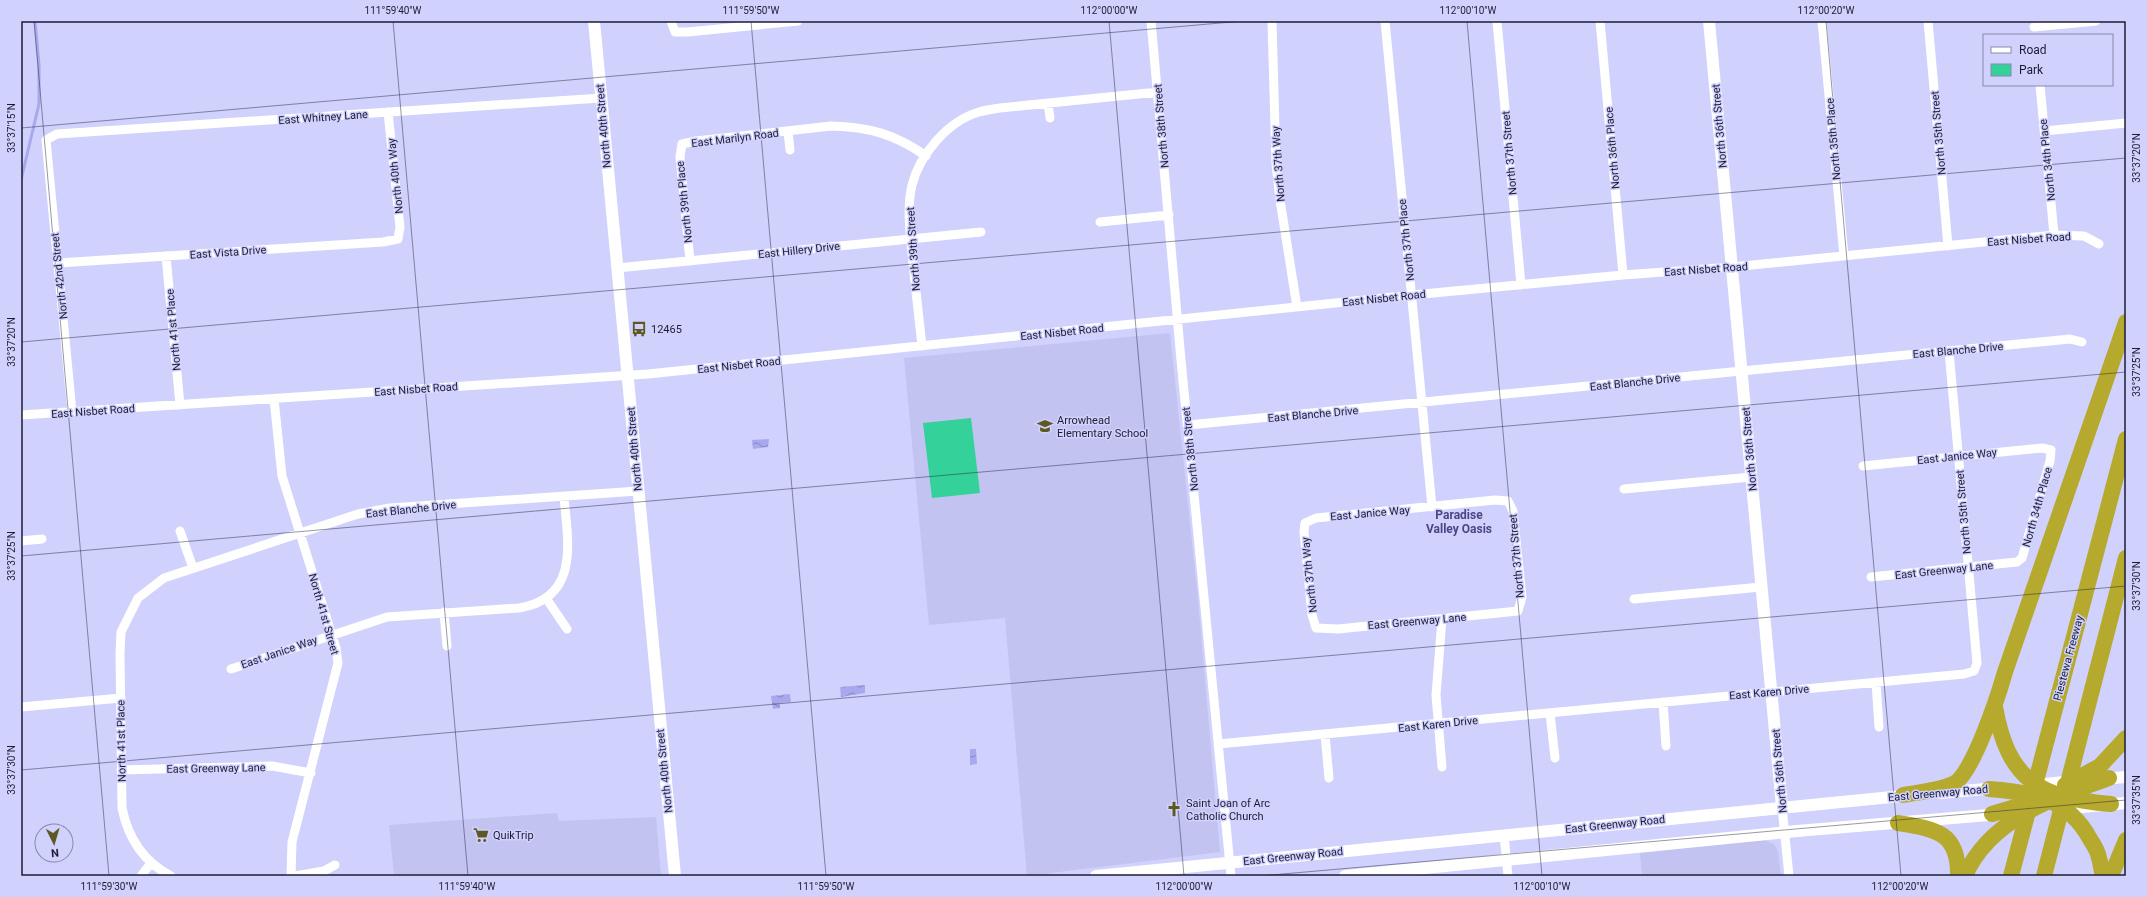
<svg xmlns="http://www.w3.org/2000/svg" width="2147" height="897" font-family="Roboto,sans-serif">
<defs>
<pattern id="water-waves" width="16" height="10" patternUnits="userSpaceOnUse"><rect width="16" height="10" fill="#a8a8ee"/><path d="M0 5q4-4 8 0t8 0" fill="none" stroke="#8888c2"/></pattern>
</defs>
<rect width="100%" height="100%" fill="#d0d1fc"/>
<path fill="#c2c3f1" d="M1170 333 1198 599 1220 852 1027 876 1005 618 929 625 904 358Z
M557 813 559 821 656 817 661 876H394L389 825Z
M1764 840 1774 844 1778 851 1781 876H1642L1640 853Z"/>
<path fill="#34d29a" d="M971 418 980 493 932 498 923 423Z"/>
<path fill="url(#water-waves)" d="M769 439 768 447 753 449 752 440Z
M865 685V693L841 697 840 687Z
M790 694 791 702 780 703V708L773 709 771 696Z
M970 749H976L977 764 970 765Z"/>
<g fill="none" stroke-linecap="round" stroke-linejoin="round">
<path stroke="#a8a8ee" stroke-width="3" d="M21 180 39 104V65L35 21"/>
<path stroke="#fff" stroke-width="9" d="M671 21 675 32H688L798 21
M1151 21 1181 360 1231 876
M1272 21 1276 164 1280 200 1297 307
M1385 21 1432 507
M1497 21 1521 285
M1600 21 1623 275
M1822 21 1844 256
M1928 21 1948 246
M2034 27 2096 21
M2040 85 2054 235
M1048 103 1050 118
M2044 131 2126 123
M788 132 790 150
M1100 222 1169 215
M166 256 180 405
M690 261 680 157 682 144 696 141 831 126C869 127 895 134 926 156
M58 263 383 242 398 239 400 227 388 112
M617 268 981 232
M922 346C919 319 916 291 913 264 911 239 906 210 912 185 920 154 948 121 979 112 986 110 993 109 1000 108L1158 92
M274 399 282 476 336 648 338 663 292 842 291 876
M72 412 46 140 57 134 601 98
M21 415 648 374 1412 295 1623 275 1732 267 2054 235 2084 236 2099 244
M1188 425 2070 339 2082 342
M1863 466 2042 448 2051 450 2050 461 2022 558 2017 562 1871 577
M1624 489 1751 477
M1495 500 1508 501 1513 511 1522 597 1518 611 1338 629 1316 628 1312 615 1304 532 1305 523 1316 518Z
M180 531 193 568
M21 541 42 539
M546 598 567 629
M1634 599 1761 587
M444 612 447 646
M231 669 387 617 519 608C580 598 568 542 564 497
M1876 682 1879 727
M1663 702 1666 746
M21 707 121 698
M1550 713 1555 758
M1325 735 1329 778
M1218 744 1964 674 1974 671 1977 663 1949 351
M1442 767 1436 695 1442 619
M121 770 272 766 311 773
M1782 807 1789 876
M1504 835 1508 876
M141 876 151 863
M171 876C144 862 128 838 122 808L120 653 121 632 138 598 164 578 358 514 390 508 638 491
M295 876 324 871 335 865"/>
<path stroke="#fff" stroke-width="12" d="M594 21 675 876
M1709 21 1782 807
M2101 779 2126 777
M2036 785 2073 781
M1940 793 1997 788
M2059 809 2126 803
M1096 876 1912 795
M1345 876 1797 831 2001 814"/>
<path stroke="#b5aa2e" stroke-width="16" d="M1995 707C2008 781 2040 798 2111 804
M2065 785 2100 766 2126 738
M1989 789C2032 792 2068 798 2090 839 2094 845 2098 851 2099 858 2101 864 2101 870 2103 876
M1903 795C1919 792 1938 791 1953 784 1972 777 1999 693 2005 672L2126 322
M1992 814 2032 802
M1898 823C1935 829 1959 832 1958 876
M1965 876C1989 819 2055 797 2109 778
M2011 876 2126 439
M2044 876 2126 558
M2111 876 2126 840"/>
</g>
<path fill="none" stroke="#1d1c36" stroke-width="1" stroke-opacity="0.45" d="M34 21 109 876M393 21 468 876M751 21 826 876M1109 21 1184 876M1467 21 1542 876M1826 21 1901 876M21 128 1243 21M21 342 2126 158M21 556 2126 372M21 770 2126 586M1260 876 2126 800"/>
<defs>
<symbol id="bus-bare" viewBox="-9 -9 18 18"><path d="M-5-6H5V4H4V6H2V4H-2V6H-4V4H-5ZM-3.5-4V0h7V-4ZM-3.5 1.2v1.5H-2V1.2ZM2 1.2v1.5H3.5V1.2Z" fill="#5d5925" stroke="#d0d1fc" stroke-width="2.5" paint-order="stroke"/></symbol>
<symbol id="school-bare" viewBox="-9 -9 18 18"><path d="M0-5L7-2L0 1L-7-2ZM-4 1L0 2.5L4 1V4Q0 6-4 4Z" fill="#5d5925" stroke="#d0d1fc" stroke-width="2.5" paint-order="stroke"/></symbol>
<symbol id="church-bare" viewBox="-9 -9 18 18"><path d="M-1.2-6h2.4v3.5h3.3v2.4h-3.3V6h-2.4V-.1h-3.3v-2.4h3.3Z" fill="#5d5925" stroke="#d0d1fc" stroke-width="2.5" paint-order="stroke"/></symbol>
<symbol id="supermarket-bare" viewBox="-9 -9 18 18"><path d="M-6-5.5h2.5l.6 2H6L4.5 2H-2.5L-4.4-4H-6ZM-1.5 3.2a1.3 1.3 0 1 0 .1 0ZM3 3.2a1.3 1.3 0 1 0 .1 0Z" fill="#5d5925" stroke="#d0d1fc" stroke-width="2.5" paint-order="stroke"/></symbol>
</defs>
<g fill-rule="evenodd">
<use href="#bus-bare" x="628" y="318" width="22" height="22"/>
<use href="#school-bare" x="1034" y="415" width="22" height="22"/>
<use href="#church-bare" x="1163" y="798" width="22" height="22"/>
<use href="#supermarket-bare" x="470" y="824" width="22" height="22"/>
</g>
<g text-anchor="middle" stroke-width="3" stroke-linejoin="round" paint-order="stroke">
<g font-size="11" fill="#1d1c36" stroke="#d0d1fc">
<text transform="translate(323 117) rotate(-4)" y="4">East Whitney Lane</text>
<text transform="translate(603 126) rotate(-95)" y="4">North 40th Street</text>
<text transform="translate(1161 126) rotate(-95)" y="4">North 38th Street</text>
<text transform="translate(1719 126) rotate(-95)" y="4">North 36th Street</text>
<text transform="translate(1938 133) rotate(-95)" y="4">North 35th Street</text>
<text transform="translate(735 138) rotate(-7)" y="4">East Marilyn Road</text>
<text transform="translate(1833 139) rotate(-95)" y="4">North 35th Place</text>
<text transform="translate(1612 148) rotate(-95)" y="4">North 36th Place</text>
<text transform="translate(1509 153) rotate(-95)" y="4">North 37th Street</text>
<text transform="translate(2047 160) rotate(-96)" y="4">North 34th Place</text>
<text transform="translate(1278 164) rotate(-94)" y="4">North 37th Way</text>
<text transform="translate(395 176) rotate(-96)" y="4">North 40th Way</text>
<text transform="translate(684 202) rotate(-96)" y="4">North 39th Place</text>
<text transform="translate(2029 239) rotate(-4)" y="4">East Nisbet Road</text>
<text transform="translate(1406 240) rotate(-96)" y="4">North 37th Place</text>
<text transform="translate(913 249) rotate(-94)" y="4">North 39th Street</text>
<text transform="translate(799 250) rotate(-6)" y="4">East Hillery Drive</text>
<text transform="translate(228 252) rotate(-4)" y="4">East Vista Drive</text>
<text transform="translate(1706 269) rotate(-4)" y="4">East Nisbet Road</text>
<text transform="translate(59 276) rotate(-96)" y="4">North 42nd Street</text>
<text transform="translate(1384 298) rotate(-6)" y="4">East Nisbet Road</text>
<text transform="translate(173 330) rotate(-95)" y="4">North 41st Place</text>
<text transform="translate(1062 332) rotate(-6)" y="4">East Nisbet Road</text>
<text transform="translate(1958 350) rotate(-5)" y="4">East Blanche Drive</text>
<text transform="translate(739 365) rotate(-6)" y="4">East Nisbet Road</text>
<text transform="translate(1635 382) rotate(-6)" y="4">East Blanche Drive</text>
<text transform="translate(416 389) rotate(-4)" y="4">East Nisbet Road</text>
<text transform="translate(93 411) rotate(-4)" y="4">East Nisbet Road</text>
<text transform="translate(1313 414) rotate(-5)" y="4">East Blanche Drive</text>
<text transform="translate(634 449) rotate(-95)" y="4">North 40th Street</text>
<text transform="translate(1190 449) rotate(-96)" y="4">North 38th Street</text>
<text transform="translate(1749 449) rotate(-95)" y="4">North 36th Street</text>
<text transform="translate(1957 456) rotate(-6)" y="4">East Janice Way</text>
<text transform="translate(2037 507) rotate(-74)" y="4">North 34th Place</text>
<text transform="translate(411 509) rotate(-6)" y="4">East Blanche Drive</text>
<text transform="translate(1963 512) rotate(-95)" y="4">North 35th Street</text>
<text transform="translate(1370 513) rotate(-5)" y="4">East Janice Way</text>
<text transform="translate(1516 556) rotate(-95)" y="4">North 37th Street</text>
<text transform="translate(1944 570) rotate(-6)" y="4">East Greenway Lane</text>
<text transform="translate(1309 575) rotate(-96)" y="4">North 37th Way</text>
<text transform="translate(324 614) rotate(74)" y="4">North 41st Street</text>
<text transform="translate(1417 621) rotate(-5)" y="4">East Greenway Lane</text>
<text transform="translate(279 652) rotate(-19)" y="4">East Janice Way</text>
<text transform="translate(2068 658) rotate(-75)" y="4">Piestewa Freeway</text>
<text transform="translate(1769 692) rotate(-5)" y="4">East Karen Drive</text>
<text transform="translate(1438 724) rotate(-6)" y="4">East Karen Drive</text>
<text transform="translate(121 741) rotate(-91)" y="4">North 41st Place</text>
<text transform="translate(216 768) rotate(-1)" y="4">East Greenway Lane</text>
<text transform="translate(664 771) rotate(-96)" y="4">North 40th Street</text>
<text transform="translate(1779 771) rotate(-95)" y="4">North 36th Street</text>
<text transform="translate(1938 793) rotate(-5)" y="4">East Greenway Road</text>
<text transform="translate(1615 824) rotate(-6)" y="4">East Greenway Road</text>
<text transform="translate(1293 856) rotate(-6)" y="4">East Greenway Road</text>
</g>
<g font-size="11" fill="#1d1c36" stroke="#d0d1fc" text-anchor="start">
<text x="651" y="333">12465</text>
<text x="1057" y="424">Arrowhead<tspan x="1057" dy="13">Elementary School</tspan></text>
<text x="1186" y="807">Saint Joan of Arc<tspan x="1186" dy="13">Catholic Church</tspan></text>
<text x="493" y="839">QuikTrip</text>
</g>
<g font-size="12" font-weight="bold" fill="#4a4684" stroke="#d0d1fc">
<text x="1459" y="519">Paradise<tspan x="1459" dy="14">Valley Oasis</tspan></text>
</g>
</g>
<rect width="2147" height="897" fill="none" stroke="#d0d1fc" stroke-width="44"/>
<rect x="1983" y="34" width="130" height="52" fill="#d0d1fc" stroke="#8889ad"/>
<rect x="1991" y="47" width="20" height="6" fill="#ffffff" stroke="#8889ad"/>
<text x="2019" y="54" font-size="12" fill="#1d1c36">Road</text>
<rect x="1991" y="64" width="20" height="12" fill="#34d29a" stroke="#8889ad"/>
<text x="2019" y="74" font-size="12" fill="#1d1c36">Park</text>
<g transform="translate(54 843) rotate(175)"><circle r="19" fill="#d0d1fc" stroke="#8889ad"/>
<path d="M0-3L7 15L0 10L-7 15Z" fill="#5d5925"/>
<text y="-6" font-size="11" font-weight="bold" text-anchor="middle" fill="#1d1c36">N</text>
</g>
<rect x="22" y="22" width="2103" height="853" fill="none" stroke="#1d1c36" stroke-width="1.5"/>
<g font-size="10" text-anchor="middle" fill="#1d1c36">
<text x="393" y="14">111°59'40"W</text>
<text x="751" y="14">111°59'50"W</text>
<text x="1109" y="14">112°00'00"W</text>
<text x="1468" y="14">112°00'10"W</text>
<text x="1826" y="14">112°00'20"W</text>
<text transform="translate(11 128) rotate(-90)" y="4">33°37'15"N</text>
<text transform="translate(2136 158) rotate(-90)" y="4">33°37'20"N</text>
<text transform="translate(11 342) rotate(-90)" y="4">33°37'20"N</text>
<text transform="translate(2136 372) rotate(-90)" y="4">33°37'25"N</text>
<text transform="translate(11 556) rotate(-90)" y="4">33°37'25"N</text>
<text transform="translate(2136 586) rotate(-90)" y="4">33°37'30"N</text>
<text transform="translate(11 770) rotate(-90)" y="4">33°37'30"N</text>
<text transform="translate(2136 800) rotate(-90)" y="4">33°37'35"N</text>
<text x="109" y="890">111°59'30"W</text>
<text x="467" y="890">111°59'40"W</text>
<text x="826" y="890">111°59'50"W</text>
<text x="1184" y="890">112°00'00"W</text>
<text x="1542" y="890">112°00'10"W</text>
<text x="1900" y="890">112°00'20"W</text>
</g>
</svg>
